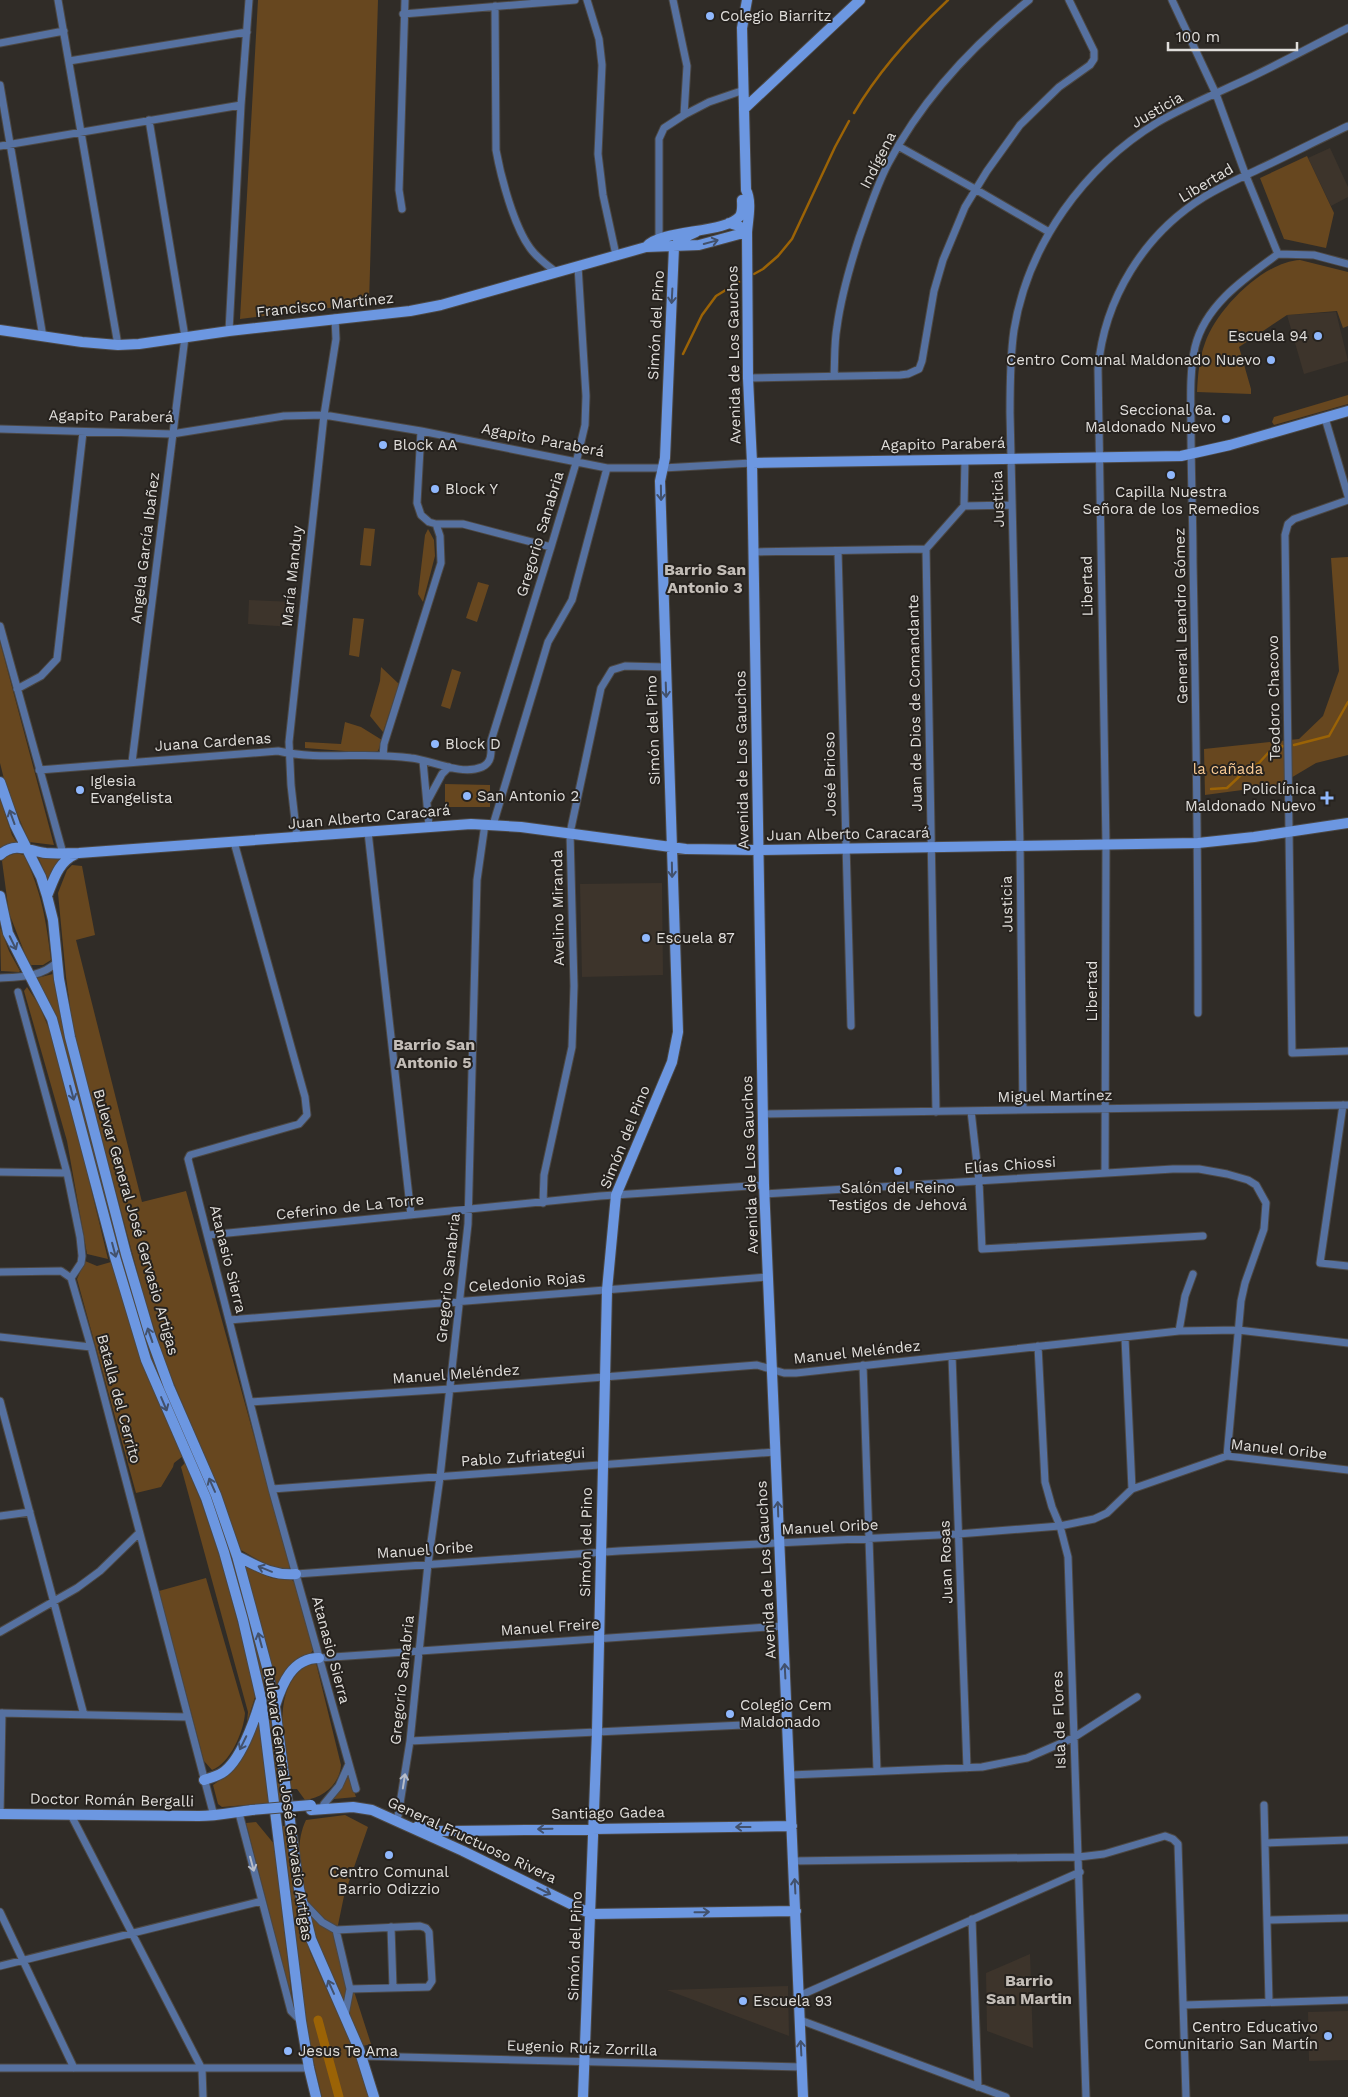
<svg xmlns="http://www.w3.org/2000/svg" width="1348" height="2097" font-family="'Work Sans',sans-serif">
<rect width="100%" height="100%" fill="#302c27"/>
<path fill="#3d342b" d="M1330 148 1348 187V197L1331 206 1308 158Z
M1336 312 1348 361 1304 374 1287 315Z
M249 600 295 602 293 627 248 624Z
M662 883 663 975 582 977 580 884Z
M1030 1954 1031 1982 1033 2048 987 2031 986 1973Z
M788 1986 789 2036 667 1990Z
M1348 2011V2060L1309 2061 1308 2012Z"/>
<path fill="#67471f" d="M258 0H378L369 303 240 319Z
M1307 156 1334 213 1326 248 1284 239 1260 178Z
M1300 260 1348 272V326L1343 328 1337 311 1287 315 1239 347 1251 389V394L1197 392C1198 375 1199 359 1205 343 1217 309 1263 262 1300 260Z
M1348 395V404L1274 425 1272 422 1274 417Z
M364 528 375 529 371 566 360 565Z
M428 529 434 540 435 556 423 602 418 594 425 535Z
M1348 557V755L1316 763 1279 785 1205 795 1204 749 1299 739 1323 716 1339 671 1331 558Z
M478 582 489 585 477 622 466 618Z
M353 618 364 619 359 657 349 655Z
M0 642 54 845 29 842 6 787 0 763Z
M381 667 399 684 383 732 370 716 380 681Z
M452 669 461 672 450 709 441 706Z
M345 722 361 727 382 740 378 751 371 753 305 748V742L341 744Z
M445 784 490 785V807H445Z
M0 798 12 835 17 843 5 845 0 848Z
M16 853 24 855C42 893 46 920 51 960L43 965H31L27 959 9 913 2 861 5 857Z
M38 857 62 858 49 882Z
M72 865 82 866 95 935 76 940 142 1202 186 1191 290 1566 288 1570 270 1567 241 1550 220 1493 164 1360 143 1293 74 1036 66 977 58 893 67 870Z
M0 927 9 951 20 971 19 972 1 971Z
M53 974 65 1038 138 1313 152 1357 173 1408 212 1495 225 1532 260 1654 284 1801 279 1802 262 1684 247 1616 149 1358 135 1314 56 1016 37 978Z
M27 987 39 1005 52 1036 79 1139 108 1259 87 1254 67 1141 24 991Z
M85 1261 97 1266 111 1262 138 1351 183 1456 174 1463 173 1467 161 1487 136 1493 77 1279Z
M185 1463 201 1501 219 1554 251 1670 255 1697 247 1722 248 1712 181 1467Z
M245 1566 272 1578 292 1580 294 1582 313 1650 311 1653 295 1662 277 1688Z
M206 1578 245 1713C244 1731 230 1764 212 1770L204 1761 159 1591Z
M313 1662 316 1663 341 1765C340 1783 324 1798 305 1800L297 1789H290C285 1750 267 1683 313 1662Z
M258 1721H260L271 1803 222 1807 218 1804 213 1785 230 1773 236 1766Z
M349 1776 356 1797 334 1799 333 1798Z
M345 1815 368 1827 344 1896 338 1925 339 1933 351 1982 371 2044 363 2046C339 1995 279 1874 306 1820Z
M256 1822 275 1845 292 2000 246 1823Z
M281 1826H286L295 1893 310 1952 355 2052 370 2097H322C299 2009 293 1916 281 1826Z"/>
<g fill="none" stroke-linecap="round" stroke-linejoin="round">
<path stroke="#9b6306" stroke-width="2.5" d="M854 113C879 70 912 34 948 0
M754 274 763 269 778 256 792 239 835 147 849 121
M683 354 702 315 716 296 739 282
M1294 745 1329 736 1348 702
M1211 789 1227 788 1242 774 1259 763 1268 753 1283 746"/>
<path stroke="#9b6306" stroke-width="9" d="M318 2020 339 2097"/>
<defs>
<path id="street" d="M58 0 118 345
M587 0 599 39 602 65 598 154 603 195 616 255
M673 0 687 66 684 115
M1172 0 1216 94 1246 176 1278 254
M495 6 496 150C501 178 514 226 530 248 537 258 547 265 556 272
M403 14 575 0
M0 43 64 31
M69 61 247 32
M0 85 43 337
M0 146 241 105
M898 146 975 189 1049 232
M402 209 399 190 405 0
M659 240V139L664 128 684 115 709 102 744 90
M1278 254 1314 255 1348 264
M229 331 241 105 249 0
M834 376C835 360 834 343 837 327 841 297 850 266 859 238 868 213 876 187 888 164 922 99 973 45 1029 0
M748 378 900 375 908 374 919 369 922 361 934 291 943 260 965 207 987 171 1020 125 1059 87 1090 65 1094 59V51L1069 0
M1325 418 1348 496
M0 429 172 434 284 416 324 415 421 431 607 468H663L752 463
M421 431 417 503 421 515 429 522 436 524H463L551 547
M1348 500 1294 519 1288 524 1285 535 1292 1053 1348 1051
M964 506 965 459
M838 551 851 1026
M754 552 926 549
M0 626 64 857
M17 689 41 676 57 659 83 432
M383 756 384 744 441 563 440 536 436 524
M423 761 429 826
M132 762 185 337 149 120
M39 770 278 751C321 761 366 751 411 758 431 760 461 776 482 767 493 762 491 751 491 741L551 547 576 463 585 425 586 396 578 266
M428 800 442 774 449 767
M493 825 548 642 572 600 607 468
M368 832 411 1215
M297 838 291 785 289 742 324 415 336 339 335 318
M234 842 305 1097 307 1115 299 1124 190 1155 188 1159 272 1489 356 1789
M0 978C20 977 42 977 57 962
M18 992 67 1173 80 1237 82 1256 81 1263 71 1278
M1198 1013C1198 863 1196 713 1193 562 1193 518 1191 475 1191 431 1191 403 1189 374 1195 347 1205 305 1245 278 1278 254
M1343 1105 1320 1263 1348 1266
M1023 1110 1020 846 1010 413C1010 385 1010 357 1014 330 1028 244 1084 167 1158 122 1186 106 1217 93 1247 79 1281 63 1314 45 1348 28
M971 1111 979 1181 982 1249 1203 1236
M936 1112 926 549 964 506 1012 505
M763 1114 1348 1105
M0 1172 67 1173
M1105 1173 1106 844 1098 369C1104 299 1144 234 1204 197 1222 186 1240 178 1259 169 1289 155 1318 140 1348 126
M764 1194 1173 1169H1199L1227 1174 1248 1180 1256 1185 1266 1203 1264 1229 1245 1283 1241 1301 1227 1456
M543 1203 544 1175 572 1047 574 986 570 833 601 688 612 670 625 666 665 667
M208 1235 600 1196 764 1185
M0 1272 61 1271 71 1278
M71 1278 91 1347 214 1816
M229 1320 768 1277
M1179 1331 1185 1296 1193 1274
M0 1337 91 1347
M1125 1338 1132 1489
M1038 1346 1045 1482 1052 1507 1060 1526 1068 1557 1086 2097
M952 1356 967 1768
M863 1365 877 1771
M0 1401 84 1715
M250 1402 450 1389 757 1365 784 1373H796L1179 1331 1238 1330 1348 1343
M272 1489 775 1452
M0 1516 30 1512
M296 1574 619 1551 958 1534 1060 1526 1094 1519 1107 1513 1132 1489 1227 1456 1348 1470
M0 1632 77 1588 100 1571 139 1533
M319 1658 783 1626
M0 1713 188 1717
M410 1741 787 1723
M790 1775 982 1767 1027 1758 1073 1738 1137 1697
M324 1804 339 1786 348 1766
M1264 1805 1269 2002
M0 1814 2 1713
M71 1815 202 2069 203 2097
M240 1817 291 2011 301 2021
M396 1821 398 1816 410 1741 428 1564 440 1477 468 1224 477 880 485 824
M1265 1843 1348 1840
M793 1861 1079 1857 1104 1854 1165 1836 1173 1839 1178 1844 1186 2097
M303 1902 322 1922 336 1930 420 1926 426 1928 429 1932 432 1981 428 1987 350 1989
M0 1912 74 2068
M972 1919 978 2087
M1267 1920 1348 1918
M391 1927 393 1988
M336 1930 350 1989 345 2015
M0 1966 262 1901
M799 1996 1080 1872
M1184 2005 1348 2000
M800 2020 1006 2097
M362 2056 802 2067
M0 2068H309"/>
<path id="secondary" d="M745 108 860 0
M729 223 739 226 747 232 748 378 752 463 764 1185 803 2097
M647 246C662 229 726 234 740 216 743 211 742 205 742 200
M0 330 82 342 118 345 139 344 229 331 410 311 441 305 646 247 699 245 747 232C748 219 752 201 746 190L742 28 747 0
M752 463 1181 456 1230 445 1348 411
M0 782 15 825 41 877 47 896 53 920 59 979 70 1037 126 1254 149 1332 169 1387 216 1495 237 1556 253 1615 267 1667 275 1707 299 1889 311 1939 359 2049 374 2097
M0 855C15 841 29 851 46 853 57 854 68 853 79 853L471 824 521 827 686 849 758 850 1198 843 1254 837 1348 823
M0 896 8 933 52 1019 115 1257 146 1360 206 1498 224 1552 243 1620 261 1698 301 2021 309 2068 316 2097
M47 896C54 879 58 862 76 854
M237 1556C257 1566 273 1576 296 1574
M275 1706C282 1684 292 1658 319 1658
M204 1780C210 1778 217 1776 222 1773 240 1762 254 1722 260 1702
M311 1810 353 1807 372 1810 463 1851 591 1914 796 1911
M0 1814 199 1816C218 1816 234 1812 252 1810
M418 1826 439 1831H453L792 1826
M583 2097 597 1732 607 1290 616 1195 672 1062 678 1032 660 481 665 458 674 247 681 239 696 232"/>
</defs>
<use href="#street" stroke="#4c4844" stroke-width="9"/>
<use href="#secondary" stroke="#4c4844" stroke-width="12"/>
<use href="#street" stroke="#5671a0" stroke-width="7"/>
<use href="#secondary" stroke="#6c97e1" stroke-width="10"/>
<defs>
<path id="secondary-bridge" d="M252 1810 311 1805"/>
</defs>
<use href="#secondary-bridge" stroke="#4c4844" stroke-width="12" stroke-linecap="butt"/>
<use href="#secondary-bridge" stroke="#6c97e1" stroke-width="10"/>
</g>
<defs><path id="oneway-shaft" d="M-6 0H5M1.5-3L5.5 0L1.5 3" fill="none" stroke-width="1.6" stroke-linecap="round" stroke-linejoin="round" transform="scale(1.25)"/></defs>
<g stroke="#42516c">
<use href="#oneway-shaft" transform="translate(711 242) rotate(-15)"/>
<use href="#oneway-shaft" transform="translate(672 296) rotate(93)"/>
<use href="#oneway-shaft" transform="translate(661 493) rotate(89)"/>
<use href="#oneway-shaft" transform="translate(666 690) rotate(88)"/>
<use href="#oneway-shaft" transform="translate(12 817) rotate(-110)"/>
<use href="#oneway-shaft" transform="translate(672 870) rotate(89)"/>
<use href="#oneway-shaft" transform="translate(13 943) rotate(64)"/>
<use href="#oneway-shaft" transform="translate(72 1093) rotate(75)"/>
<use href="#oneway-shaft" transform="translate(114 1250) rotate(75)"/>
<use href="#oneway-shaft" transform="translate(150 1335) rotate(-109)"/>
<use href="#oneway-shaft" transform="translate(164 1404) rotate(67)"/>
<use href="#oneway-shaft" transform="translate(212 1485) rotate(-114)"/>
<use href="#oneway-shaft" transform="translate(778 1509) rotate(-92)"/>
<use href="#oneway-shaft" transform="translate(265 1569) rotate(-158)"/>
<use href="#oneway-shaft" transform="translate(260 1640) rotate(-105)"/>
<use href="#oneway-shaft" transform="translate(785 1671) rotate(-93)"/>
<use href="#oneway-shaft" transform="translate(243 1743) rotate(116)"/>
<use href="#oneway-shaft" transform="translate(743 1827) rotate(180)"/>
<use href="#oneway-shaft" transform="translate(545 1829) rotate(179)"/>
<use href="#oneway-shaft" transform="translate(795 1886) rotate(-93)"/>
<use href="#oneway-shaft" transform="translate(544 1891) rotate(26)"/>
<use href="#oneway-shaft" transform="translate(702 1912) rotate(-1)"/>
<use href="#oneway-shaft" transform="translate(331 1987) rotate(-114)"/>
<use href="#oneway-shaft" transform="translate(801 2048) rotate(-93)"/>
</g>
<g stroke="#b7bdc9">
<use href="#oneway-shaft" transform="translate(404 1781) rotate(-81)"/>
<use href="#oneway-shaft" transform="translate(252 1864) rotate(75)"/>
</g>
<g fill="#90b8fd" stroke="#26221e" stroke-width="2">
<circle cx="710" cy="16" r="5"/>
<circle cx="1318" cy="336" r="5"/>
<circle cx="1271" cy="360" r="5"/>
<circle cx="1226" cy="419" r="5"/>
<circle cx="383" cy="445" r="5"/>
<circle cx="1171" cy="475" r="5"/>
<circle cx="435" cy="489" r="5"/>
<circle cx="435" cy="744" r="5"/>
<circle cx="80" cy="790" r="5"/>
<circle cx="467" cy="796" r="5"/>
<path d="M1324.5 790.5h5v5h5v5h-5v5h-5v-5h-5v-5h5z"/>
<circle cx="646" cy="938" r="5"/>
<circle cx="898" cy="1171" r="5"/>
<circle cx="730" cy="1714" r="5"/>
<circle cx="389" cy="1855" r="5"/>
<circle cx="743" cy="2001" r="5"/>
<circle cx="1328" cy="2036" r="5"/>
<circle cx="288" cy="2051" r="5"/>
</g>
<g text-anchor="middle" stroke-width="4" stroke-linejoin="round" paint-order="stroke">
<g font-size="15" fill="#e0dedb" stroke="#26221e" text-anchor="start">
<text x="720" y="21">Colegio Biarritz</text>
<text x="1308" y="341" text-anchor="end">Escuela 94</text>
<text x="1261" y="365" text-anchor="end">Centro Comunal Maldonado Nuevo</text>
<text x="1216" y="415" text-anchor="end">Seccional 6a.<tspan x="1216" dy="17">Maldonado Nuevo</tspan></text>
<text x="393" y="450">Block AA</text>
<text x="445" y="494">Block Y</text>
<text x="1171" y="497" text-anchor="middle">Capilla Nuestra<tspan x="1171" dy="17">Señora de los Remedios</tspan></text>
<text x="445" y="749">Block D</text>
<text x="90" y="786">Iglesia<tspan x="90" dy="17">Evangelista</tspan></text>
<text x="1316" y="794" text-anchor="end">Policlínica<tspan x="1316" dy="17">Maldonado Nuevo</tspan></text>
<text x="477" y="801">San Antonio 2</text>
<text x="656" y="943">Escuela 87</text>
<text x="898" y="1193" text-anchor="middle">Salón del Reino<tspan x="898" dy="17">Testigos de Jehová</tspan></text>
<text x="740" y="1710">Colegio Cem<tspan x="740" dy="17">Maldonado</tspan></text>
<text x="389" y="1877" text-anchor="middle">Centro Comunal<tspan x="389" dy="17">Barrio Odizzio</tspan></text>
<text x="753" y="2006">Escuela 93</text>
<text x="1318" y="2032" text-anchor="end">Centro Educativo<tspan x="1318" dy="17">Comunitario San Martín</tspan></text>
<text x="298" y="2056">Jesus Te Ama</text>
</g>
<g font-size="15" fill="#e0dedb" stroke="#26221e">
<text transform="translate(1157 110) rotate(-30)" y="5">Justicia</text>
<text transform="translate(878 160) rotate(-63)" y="5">Indígena</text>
<text transform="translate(1206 183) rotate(-31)" y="5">Libertad</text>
<text transform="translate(325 305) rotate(-6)" y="5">Francisco Martínez</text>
<text transform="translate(656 325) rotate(-87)" y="5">Simón del Pino</text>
<text transform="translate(734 355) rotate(-91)" y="5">Avenida de Los Gauchos</text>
<text transform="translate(111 416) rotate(1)" y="5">Agapito Paraberá</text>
<text transform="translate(543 440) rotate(11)" y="5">Agapito Paraberá</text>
<text transform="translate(943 444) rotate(-1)" y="5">Agapito Paraberá</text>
<text transform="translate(998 499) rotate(-92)" y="5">Justicia</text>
<text transform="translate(540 534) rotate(-73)" y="5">Gregorio Sanabria</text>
<text transform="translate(145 548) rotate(-83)" y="5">Angela García Ibañez</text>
<text transform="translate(292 576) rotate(-84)" y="5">María Manduy</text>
<text transform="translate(1087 586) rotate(-91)" y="5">Libertad</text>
<text transform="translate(1181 616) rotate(-91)" y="5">General Leandro Gómez</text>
<text transform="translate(1274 698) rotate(-91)" y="5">Teodoro Chacovo</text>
<text transform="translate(915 703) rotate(-91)" y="5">Juan de Dios de Comandante</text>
<text transform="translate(653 730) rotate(-92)" y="5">Simón del Pino</text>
<text transform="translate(213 742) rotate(-4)" y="5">Juana Cardenas</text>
<text transform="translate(742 760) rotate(-91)" y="5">Avenida de Los Gauchos</text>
<text transform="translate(830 774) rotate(-91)" y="5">José Brioso</text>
<text transform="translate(369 817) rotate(-5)" y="5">Juan Alberto Caracará</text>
<text transform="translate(848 834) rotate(-1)" y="5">Juan Alberto Caracará</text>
<text transform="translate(1007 904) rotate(-91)" y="5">Justicia</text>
<text transform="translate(558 908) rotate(-91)" y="5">Avelino Miranda</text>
<text transform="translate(1092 991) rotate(-90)" y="5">Libertad</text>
<text transform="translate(1055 1096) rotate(-1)" y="5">Miguel Martínez</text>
<text transform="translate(625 1137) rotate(-68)" y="5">Simón del Pino</text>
<text transform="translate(750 1165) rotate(-92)" y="5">Avenida de Los Gauchos</text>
<text transform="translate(1010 1165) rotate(-4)" y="5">Elías Chiossi</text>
<text transform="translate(350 1207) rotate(-6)" y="5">Ceferino de La Torre</text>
<text transform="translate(136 1222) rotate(74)" y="5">Bulevar General José Gervasio Artigas</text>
<text transform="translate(228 1259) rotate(76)" y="5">Atanasio Sierra</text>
<text transform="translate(448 1278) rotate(-84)" y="5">Gregorio Sanabria</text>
<text transform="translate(527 1282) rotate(-5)" y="5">Celedonio Rojas</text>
<text transform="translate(857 1352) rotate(-6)" y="5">Manuel Meléndez</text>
<text transform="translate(456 1374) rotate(-4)" y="5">Manuel Meléndez</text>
<text transform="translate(119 1399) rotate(75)" y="5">Batalla del Cerrito</text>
<text transform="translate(1279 1449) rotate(6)" y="5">Manuel Oribe</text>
<text transform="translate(523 1457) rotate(-4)" y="5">Pablo Zufriategui</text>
<text transform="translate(830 1527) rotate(-3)" y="5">Manuel Oribe</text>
<text transform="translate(586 1542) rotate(-89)" y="5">Simón del Pino</text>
<text transform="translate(425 1550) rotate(-4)" y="5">Manuel Oribe</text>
<text transform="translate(946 1562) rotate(-92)" y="5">Juan Rosas</text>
<text transform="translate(766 1570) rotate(-93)" y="5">Avenida de Los Gauchos</text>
<text transform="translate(550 1627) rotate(-4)" y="5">Manuel Freire</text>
<text transform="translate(331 1650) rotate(75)" y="5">Atanasio Sierra</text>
<text transform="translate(402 1680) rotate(-84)" y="5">Gregorio Sanabria</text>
<text transform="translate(1059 1720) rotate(-92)" y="5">Isla de Flores</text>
<text transform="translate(112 1800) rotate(1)" y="5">Doctor Román Bergalli</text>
<text transform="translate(288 1804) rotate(82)" y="5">Bulevar General José Gervasio Artigas</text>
<text transform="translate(608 1813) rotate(-1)" y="5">Santiago Gadea</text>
<text transform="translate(472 1840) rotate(25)" y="5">General Fructuoso Rivera</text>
<text transform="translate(575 1946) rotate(-88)" y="5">Simón del Pino</text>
<text transform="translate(582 2048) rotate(2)" y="5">Eugenio Ruiz Zorrilla</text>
</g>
<g font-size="15" fill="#fdce97" stroke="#26221e">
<text x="1228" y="774">la cañada</text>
</g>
<g font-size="16" font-weight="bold" fill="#c3bdb7" stroke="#26221e">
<text x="705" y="575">Barrio San<tspan x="705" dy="18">Antonio 3</tspan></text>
<text x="434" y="1050">Barrio San<tspan x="434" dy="18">Antonio 5</tspan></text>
<text x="1029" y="1986">Barrio<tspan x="1029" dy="18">San Martin</tspan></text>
</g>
</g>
<path d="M1168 42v8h129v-8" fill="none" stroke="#e0dedb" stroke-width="2.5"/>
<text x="1176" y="42" font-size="15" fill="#e0dedb" stroke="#26221e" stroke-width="4" paint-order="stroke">100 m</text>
</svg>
